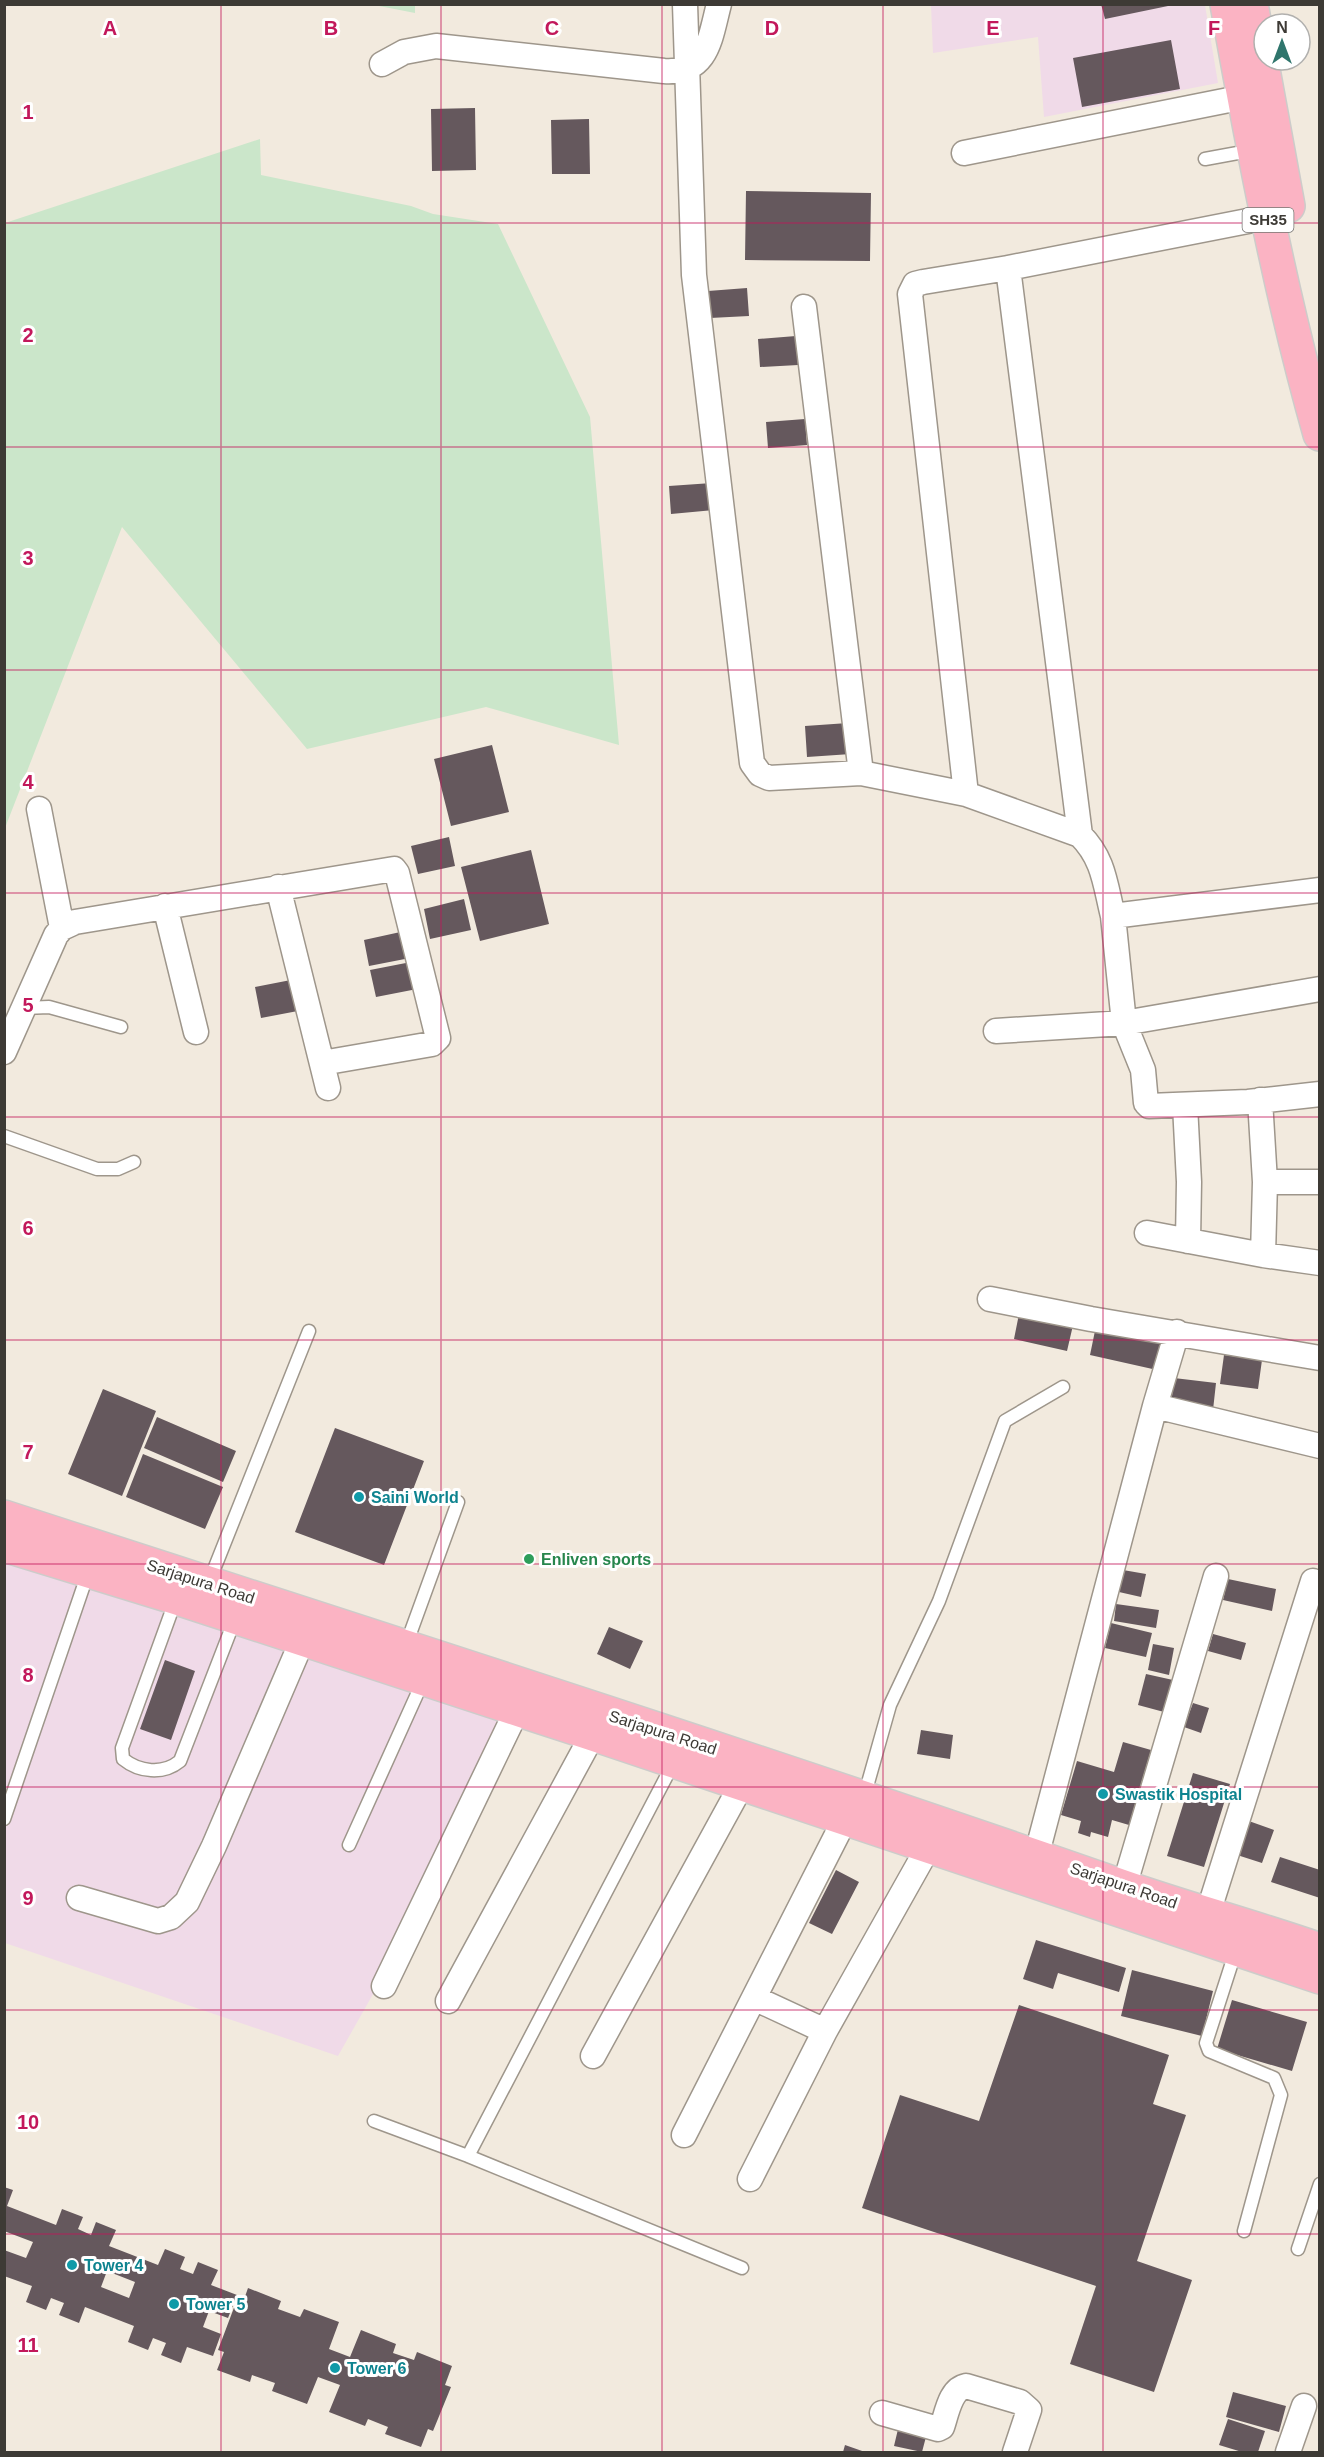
<svg xmlns="http://www.w3.org/2000/svg" width="1324" height="2457" font-family="Arial,sans-serif">
<rect width="100%" height="100%" fill="#f2eade"/>
<path fill="#f0dae8" d="M931 5H1205L1218 83 1044 117 1038 37 933 53Z
M5 1556 523 1729 338 2056 5 1943Z"/>
<path fill="#cbe6ca" d="M374 5H415V13Z
M260 139 261 175 411 206 433 214 498 224 590 417 619 745 486 707 307 749 122 527 5 828V223Z"/>
<path fill="#65585d" fill-rule="evenodd" d="M1101 4H1168V6L1105 19Z
M1171 40 1180 89 1082 107 1073 58Z
M475 108 476 170 432 171 431 109Z
M589 119 590 174H552L551 120Z
M746 191 871 193 870 261 745 260Z
M747 288 749 316 710 318 708 291Z
M796 336 798 365 760 367 758 339Z
M805 419 807 445 768 448 766 422Z
M712 483 714 510 671 514 669 486Z
M848 723 851 754 807 757 805 726Z
M492 745 509 812 451 826 434 759Z
M449 837 455 866 418 874 411 846Z
M531 850 549 924 480 941 461 867Z
M464 899 471 930 430 939 424 909Z
M405 931 410 958 369 966 364 940Z
M411 962 417 989 376 997 370 970Z
M296 979 303 1010 261 1018 255 987Z
M1020 1309 1074 1321 1067 1351 1014 1339Z
M1096 1326 1163 1340 1157 1370 1090 1355Z
M1224 1355 1262 1360 1258 1389 1220 1384Z
M1174 1378 1216 1383 1213 1410 1171 1405Z
M103 1389 156 1411 122 1496 68 1474Z
M157 1417 236 1451 223 1482 144 1448Z
M335 1428 424 1461 384 1565 295 1532Z
M143 1454 223 1487 205 1529 126 1497Z
M1123 1570 1146 1574 1141 1597 1119 1592Z
M1228 1579 1276 1589 1272 1611 1223 1600Z
M1116 1604 1159 1610 1156 1628 1114 1621Z
M1111 1623 1152 1633 1146 1657 1105 1648Z
M609 1627 643 1641 630 1669 597 1654Z
M1213 1634 1246 1643 1241 1660 1208 1651Z
M1153 1644 1174 1648 1169 1675 1148 1670Z
M165 1660 195 1671 171 1740 140 1729Z
M1146 1674 1173 1680 1164 1712 1138 1705Z
M1193 1703 1209 1708 1201 1733 1184 1727Z
M921 1730 953 1735 950 1759 917 1754Z
M1123 1742 1151 1750 1129 1825 1112 1820 1108 1837 1091 1832 1090 1837 1078 1833 1081 1821 1061 1815 1077 1761 1114 1772Z
M1193 1773 1230 1784 1204 1867 1167 1856Z
M1246 1820 1274 1830 1262 1863 1234 1854Z
M1280 1857 1320 1870V1898L1271 1882Z
M836 1870 859 1882 832 1934 809 1923Z
M1036 1940 1126 1968 1119 1992 1058 1973 1053 1989 1023 1979Z
M1132 1970 1213 1991 1202 2036 1121 2016Z
M1232 2000 1307 2022 1292 2071 1217 2049Z
M1019 2005 1169 2055 1153 2104 1186 2115 1137 2261 1192 2280 1154 2392 1070 2364 1096 2286 862 2208 900 2095 979 2121Z
M4 2187 13 2190 7 2206 56 2225 62 2209 83 2217 78 2229 91 2235 96 2222 116 2230 109 2246 158 2265 165 2249 185 2257 180 2269 193 2274 198 2262 218 2270 211 2285 237 2295 228 2318 209 2311 203 2327 221 2334 213 2356 187 2347 181 2363 161 2355 166 2343 153 2338 148 2350 128 2342 134 2326 85 2307 79 2323 59 2315 64 2303 51 2298 46 2310 26 2302 32 2286 4 2276V2250L26 2258 33 2242 4 2231ZM107 2271 135 2282 129 2298 101 2287Z
M248 2288 281 2301 278 2309 300 2317 304 2309 339 2322 329 2349 350 2357 361 2330 396 2344 393 2353 414 2360 417 2352 452 2366 445 2385 451 2387 433 2431 428 2429 421 2447 385 2434 388 2427 368 2419 365 2426 329 2412 340 2385 318 2377 307 2404 272 2391 275 2383 252 2375 250 2382 217 2370 224 2352 218 2350 235 2305 241 2308Z
M1233 2392 1286 2406 1279 2432 1226 2417Z
M1228 2419 1265 2431 1258 2452H1242L1219 2445Z
M899 2425 927 2433 922 2452 894 2446Z
M845 2445 865 2452H843Z"/>
<g fill="none" stroke-linecap="round" stroke-linejoin="round">
<defs>
<path id="service" d="M1205 159 1254 150
M24 1008 49 1007 121 1027
M4 1136 97 1169H118L134 1162
M209 1582 309 1331
M176 1599 122 1748 123 1759C139 1772 163 1775 180 1761L235 1619
M406 1645 458 1502
M864 1797 890 1705 939 1601 1005 1421 1063 1387
M4 1819 88 1573
M349 1845 423 1681
M1236 1950 1206 2043 1209 2051 1274 2078 1281 2095 1244 2231
M374 2121 468 2156 742 2268
M468 2156 674 1762
M1298 2249 1320 2184"/>
<path id="minor" d="M685 4 694 275 752 763 760 774 769 778 861 773 966 794 1080 835C1104 859 1105 884 1113 916
M382 64 404 52 436 46 664 71C708 74 710 38 719 4
M964 153 1244 97
M1008 268 1283 214
M804 307 861 773
M966 794 910 294 915 284 923 282 1008 268 1080 835
M39 809 62 928
M278 887 328 1088
M1320 890 1113 916 1124 1023 1143 1070 1146 1103 1149 1106 1248 1102 1320 1094
M165 906 196 1032
M996 1031 1124 1023 1320 989
M4 1052 56 935 62 928 75 922 394 869 397 873 438 1038 432 1044 322 1063
M1260 1100 1265 1182
M1185 1105 1189 1182 1188 1241
M1147 1233 1263 1255 1320 1263
M1263 1255 1265 1182H1320
M990 1299 1091 1319 1320 1358
M1155 1406 1320 1446
M1032 1872 1155 1406 1177 1332
M1124 1887 1216 1576
M79 1898 158 1921 171 1917 187 1902 214 1846 302 1641
M1208 1913 1313 1581
M384 1986 517 1710
M754 1998 825 2031
M448 2001 593 1734
M593 2056 742 1784
M684 2135 845 1819
M750 2179 825 2031 929 1846
M882 2413 938 2429 942 2427C947 2413 950 2389 966 2386L1020 2402 1029 2410 1015 2452
M1288 2452 1304 2406"/>
<path id="primary" d="M1227 4C1253 149 1280 293 1320 434
M1251 4 1288 206
M4 1517C377 1638 751 1757 1121 1886 1187 1909 1254 1927 1320 1950
M4 1545 177 1598 593 1734 1320 1977"/>
</defs>
<use href="#service" stroke="#9e968b" stroke-width="15"/>
<use href="#minor" stroke="#9e968b" stroke-width="27"/>
<use href="#primary" stroke="#cdccca" stroke-width="36"/>
<use href="#service" stroke="#fff" stroke-width="12"/>
<use href="#minor" stroke="#fff" stroke-width="24"/>
<use href="#primary" stroke="#fbb3c3" stroke-width="33"/>
</g>
<path fill="none" stroke="#c2185b" stroke-width="1.5" stroke-opacity="0.55" d="M221 4V2452M441 4V2452M662 4V2452M883 4V2452M1103 4V2452M4 223H1320M4 447H1320M4 670H1320M4 893H1320M4 1117H1320M4 1340H1320M4 1564H1320M4 1787H1320M4 2010H1320M4 2234H1320"/>
<g fill="#0f9aa8" stroke="#fff" stroke-width="2">
<circle cx="359" cy="1497" r="6"/>
<circle cx="1103" cy="1794" r="6"/>
<circle cx="72" cy="2265" r="6"/>
<circle cx="174" cy="2304" r="6"/>
<circle cx="335" cy="2368" r="6"/>
</g>
<circle fill="#2e9e5b" stroke="#fff" stroke-width="2" cx="529" cy="1559" r="6"/>
<g text-anchor="middle" stroke-width="6" stroke-linejoin="round" paint-order="stroke">
<rect fill="#fff" stroke="#777572" stroke-width="1.5" x="1242.5" y="208" width="51" height="24" rx="4.5"/>
<g font-size="15" font-weight="bold" fill="#3d3a35">
<text x="1268" y="225">SH35</text>
</g>
<g font-size="16" font-weight="bold" fill="#0d838f" stroke="#fff" text-anchor="start">
<text x="371" y="1503">Saini World</text>
<text x="1115" y="1800">Swastik Hospital</text>
<text x="84" y="2271">Tower 4</text>
<text x="186" y="2310">Tower 5</text>
<text x="347" y="2374">Tower 6</text>
</g>
<g font-size="16" font-weight="bold" fill="#27864d" stroke="#fff" text-anchor="start">
<text x="541" y="1565">Enliven sports</text>
</g>
<g font-size="16" fill="#3d3a35" stroke="#fff">
<text transform="translate(201 1581) rotate(18)" y="6">Sarjapura Road</text>
<text transform="translate(663 1732) rotate(18)" y="6">Sarjapura Road</text>
<text transform="translate(1124 1885) rotate(19)" y="6">Sarjapura Road</text>
</g>
</g>
<g font-size="20" text-anchor="middle" font-weight="bold" fill="#c2185b" stroke="#fff" stroke-width="6" stroke-linejoin="round" paint-order="stroke">
<text x="110" y="35">A</text>
<text x="331" y="35">B</text>
<text x="552" y="35">C</text>
<text x="772" y="35">D</text>
<text x="993" y="35">E</text>
<text x="1214" y="35">F</text>
<text x="28" y="119">1</text>
<text x="28" y="342">2</text>
<text x="28" y="565">3</text>
<text x="28" y="789">4</text>
<text x="28" y="1012">5</text>
<text x="28" y="1235">6</text>
<text x="28" y="1459">7</text>
<text x="28" y="1682">8</text>
<text x="28" y="1905">9</text>
<text x="28" y="2129">10</text>
<text x="28" y="2352">11</text>
</g>
<rect width="1324" height="2457" fill="none" stroke="#3d3a35" stroke-width="12"/>
<g transform="translate(1282 42)"><circle r="28" fill="#ffffff" stroke="#b1b0ae" stroke-width="1.5"/>
<path d="M0-4.5L10 22L0 15L-10 22Z" fill="#2f756c"/>
<text y="-9" font-size="16" font-weight="bold" text-anchor="middle" fill="#3d3a35">N</text>
</g>
</svg>
